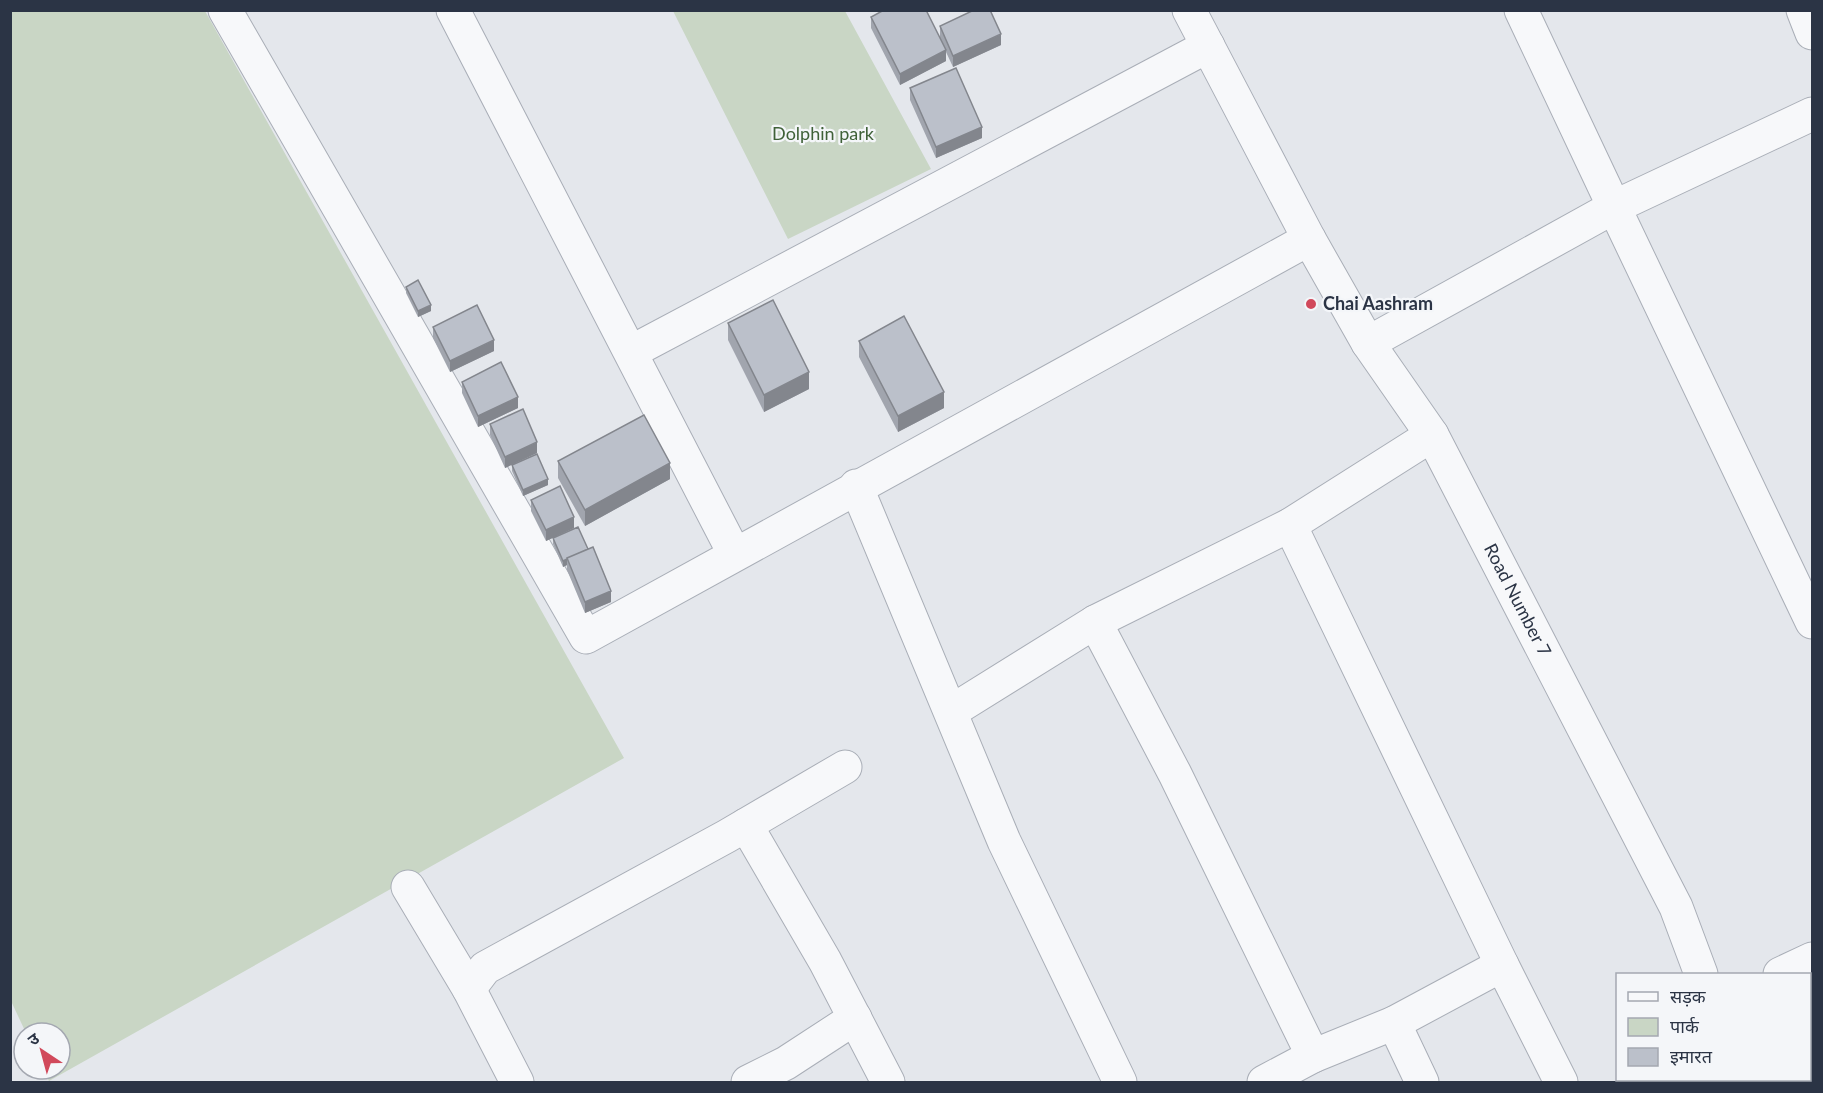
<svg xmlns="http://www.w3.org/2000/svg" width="1823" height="1093" font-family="Lato,'Noto Sans Devanagari',sans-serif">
<rect width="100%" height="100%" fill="#e4e7ec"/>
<path fill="#c9d6c5" d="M11 11H205L624 758 49 1081 43 1069H60V1033H26L11 1001Z
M673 11H845L931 169 788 239Z"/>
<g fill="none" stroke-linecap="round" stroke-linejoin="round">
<defs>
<g id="minor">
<path d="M225 10 586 637 1309 239"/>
<path d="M453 10 734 553"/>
<path id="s1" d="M1189 10 1309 239 1368 343 1432 435 1676 907 1701 974"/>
<path d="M1803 10 1812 33"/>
<path d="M1812 114 1614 207 1812 622"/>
<path d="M1368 343 1614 207 1521 10"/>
<path d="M631 352 1208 46"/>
<path d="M856 486 1004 841 1120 1082"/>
<path d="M1290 525 1502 965"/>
<path d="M1095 622 1175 774 1313 1056 1394 1023 1502 965 1561 1082"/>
<path d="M952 711 1095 622 1290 525 1432 435"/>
<path d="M746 825 825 961 888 1082"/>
<path d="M408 887 469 989 517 1082"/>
<path d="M1780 974 1812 959"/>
<path d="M469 989 485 968 727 836 845 767"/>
<path d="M1394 1023 1422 1082"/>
<path d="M1750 1080 1752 1082"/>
<path d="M748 1082 786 1063 855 1018"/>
<path d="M1264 1082 1313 1056"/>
<path d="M1702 1082 1709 1080"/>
</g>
</defs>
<use href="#minor" stroke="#a9aeb7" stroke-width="35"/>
<use href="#minor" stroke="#f7f8fa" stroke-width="33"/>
</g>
<path fill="#a1a5ae" d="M871 17 940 37V26L1001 45 953 67 946 52V61L900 85 871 28Z
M910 88 982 138 936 158 910 100Z
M406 287 431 311 418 317 406 293Z
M728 323 809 389 764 412 728 340Z
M433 327 494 351 450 372 433 338Z
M859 341 944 408 898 432 859 357Z
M462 382 518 408 478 427 462 393Z
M490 424 537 453 505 468 490 435Z
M558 461 670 479 585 526 558 478Z
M512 465 548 485 523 496 512 471Z
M531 500 574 528 546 541 531 511Z
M553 538 611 602 585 613 567 570V565L563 567 553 544Z"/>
<path fill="#83868d" d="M1001 34V45L953 67V56Z
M946 50V61L900 85V74Z
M982 127V138L936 158V147Z
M431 305V311L418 317V311Z
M494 340V351L450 372V361Z
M809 372V389L764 412V395Z
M944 392V408L898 432V416Z
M518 397V408L478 427V416Z
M537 442V453L505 468V457Z
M670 463V479L585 526V510Z
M548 479V485L523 496V490Z
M574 517V528L546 541V530Z
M567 559V565L563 567V561Z
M611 591V602L585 613V602Z"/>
<path fill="#bbc0ca" stroke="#83868d" stroke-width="1.5" d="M884 10H926L946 50 900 74 871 17Z
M974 10H990L1001 34 953 56 940 26Z
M956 68 982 127 936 147 910 88Z
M418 280 431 305 418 311 406 287Z
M773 300 809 372 764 395 728 323Z
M477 305 494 340 450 361 433 327Z
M904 316 944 392 898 416 859 341Z
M501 362 518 397 478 416 462 382Z
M523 409 537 442 505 457 490 424Z
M644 415 670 463 585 510 558 461Z
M537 454 548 479 523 490 512 465Z
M560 486 574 517 546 530 531 500Z
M578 527 588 549 567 558V559L563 561 553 538Z
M593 547 611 591 585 602 567 558Z"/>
<circle fill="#d1495b" stroke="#f4f6f9" stroke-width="2" cx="1311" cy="304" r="6"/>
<g text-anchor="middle" stroke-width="4.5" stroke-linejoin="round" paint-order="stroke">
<g font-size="18" fill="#3f6138" stroke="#f4f6f9">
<text x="823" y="140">Dolphin park</text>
</g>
<g font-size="18" font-weight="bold" fill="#2b3445" stroke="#f4f6f9" text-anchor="start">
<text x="1323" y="310">Chai Aashram</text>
</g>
<g font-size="18" fill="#2b3445" stroke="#f4f6f9">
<text dy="6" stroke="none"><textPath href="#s1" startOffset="676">Road Number 7</textPath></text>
</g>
</g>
<rect width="1823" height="1093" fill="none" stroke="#2b3445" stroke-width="24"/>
<rect x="1616" y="973" width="195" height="108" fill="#f4f6f9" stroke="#a4a8b1" stroke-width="1.5"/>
<rect x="1628" y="992" width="30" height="9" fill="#f7f8fa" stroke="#a4a8b1" stroke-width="1.5"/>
<text x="1670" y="1003" font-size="18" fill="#2b3445">सड़क</text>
<rect x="1628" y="1018" width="30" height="18" fill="#c9d6c5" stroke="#a4a8b1" stroke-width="1.5"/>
<text x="1670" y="1033" font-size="18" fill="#2b3445">पार्क</text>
<rect x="1628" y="1048" width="30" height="18" fill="#bbc0ca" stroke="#a4a8b1" stroke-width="1.5"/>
<text x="1670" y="1063" font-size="18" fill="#2b3445">इमारत</text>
<g transform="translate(42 1051) rotate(324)"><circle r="28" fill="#f4f6f9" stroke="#a4a8b1" stroke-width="1.5"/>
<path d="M0-4.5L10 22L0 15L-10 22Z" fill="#d1495b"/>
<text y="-9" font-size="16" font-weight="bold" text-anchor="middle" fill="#2b3445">उ</text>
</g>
</svg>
